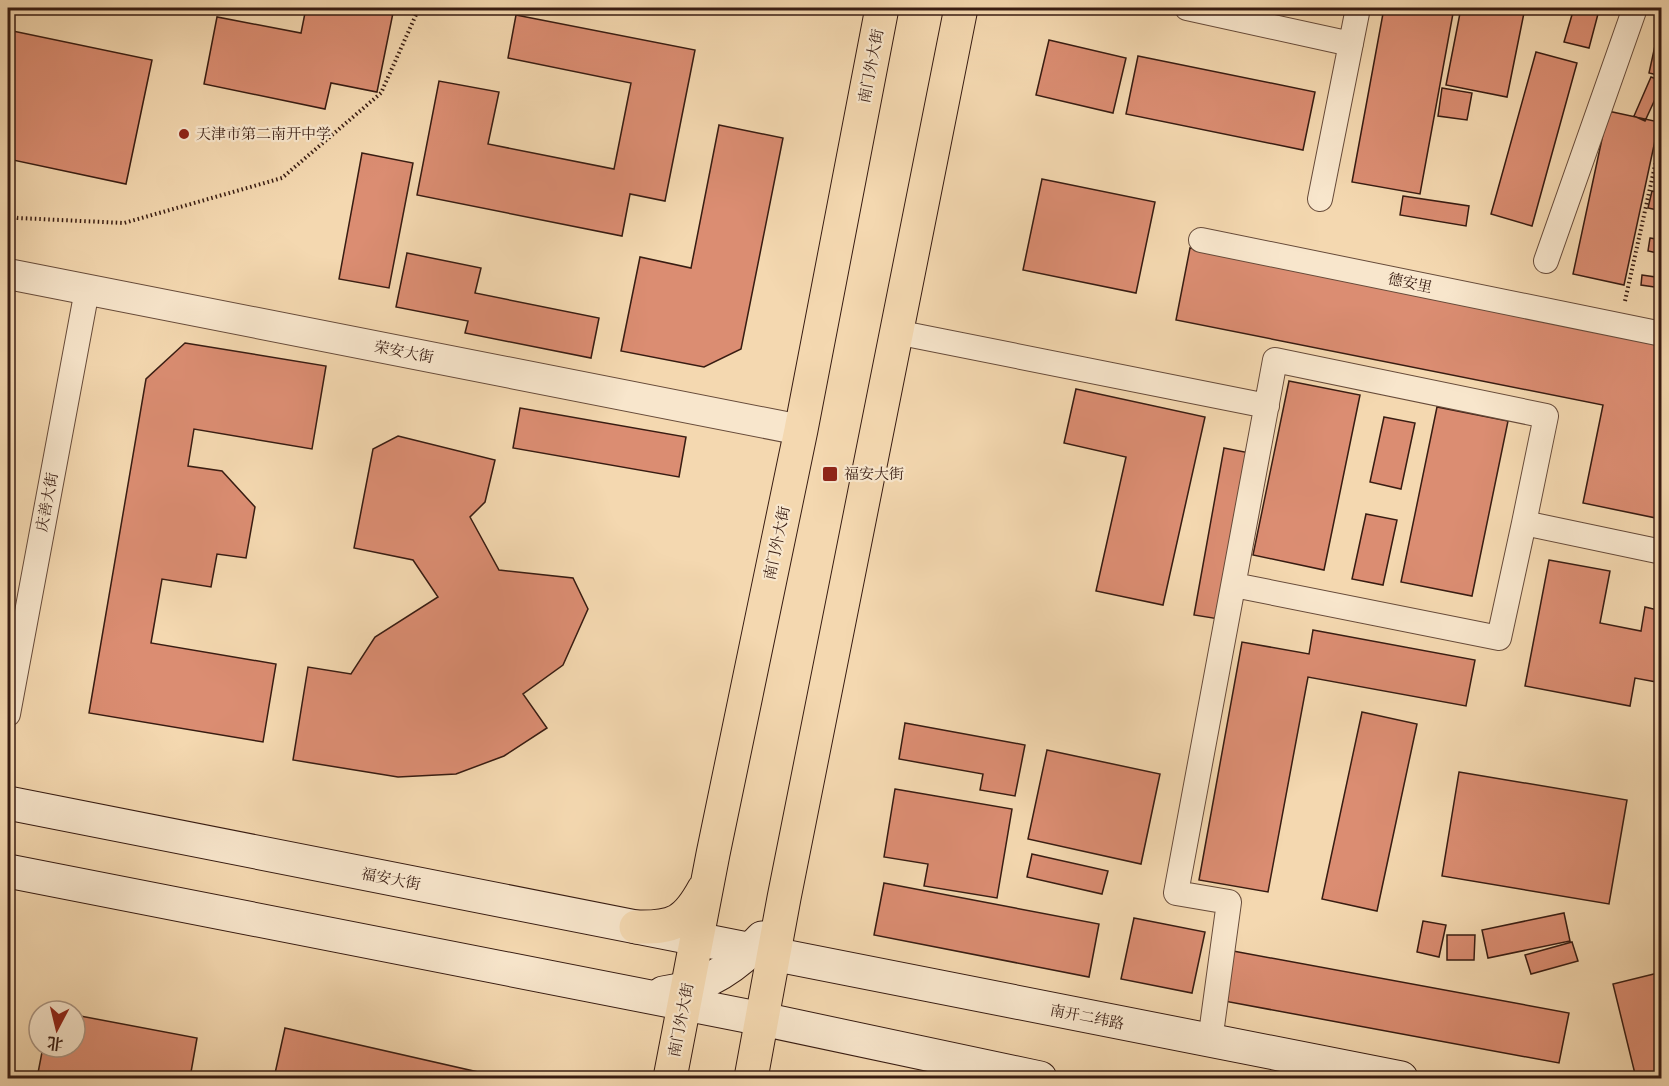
<svg xmlns="http://www.w3.org/2000/svg" width="1669" height="1086" font-family="'Libre Caslon Text','Noto Serif SC',serif">
<rect width="100%" height="100%" fill="#f4d8b0"/>
<filter id="stains"><feTurbulence type="fractalNoise" baseFrequency=".00333" numOctaves="4"/><feColorMatrix values="0 0 0 0 .2 0 0 0 0 .09 0 0 0 0 .02 0 0 0 .5 -.17"/></filter>
<radialGradient id="worn" r=".72"><stop offset=".6" stop-color="#630" stop-opacity="0"/><stop offset="1" stop-color="#630" stop-opacity=".3"/></radialGradient>
<path fill="#db8d72" stroke="#381c12" stroke-width="1.5" d="M306 8H394L377 92 331 83 325 109 204 84 217 17 301 33Z
M1384 8H1454L1420 194 1352 182Z
M1461 8H1525L1507 97 1446 85Z
M1574 8 1598 14 1589 48 1564 42Z
M1662 14V76L1649 73Z
M516 15 695 50 665 201 630 194 622 236 417 195 439 81 499 92 488 144 614 169 631 83 508 58Z
M8 30 152 60 126 184 8 159Z
M1049 40 1126 58 1113 113 1036 95Z
M1536 52 1577 63 1532 226 1491 214Z
M1138 56 1315 92 1303 150 1126 114Z
M1651 77 1662 81V84L1645 121 1634 116Z
M1442 88 1472 93 1467 120 1438 116Z
M1608 111 1659 122 1624 285 1573 274Z
M719 125 783 138 741 349 704 367 621 351 640 257 691 268Z
M362 153 413 163 389 288 339 279Z
M1042 179 1155 202 1136 293 1023 270Z
M1652 191 1662 193V211L1648 208Z
M1403 196 1469 206 1466 226 1400 215Z
M1650 238 1662 240V254L1648 251Z
M1190 248 1662 342V490L1656 518 1583 503 1603 405 1176 320Z
M407 253 481 268 475 293 599 318 591 358 465 333 468 321 396 307Z
M1642 275 1662 278 1661 288 1641 285Z
M185 343 326 366 312 449 194 429 188 466 222 471 255 507 246 558 217 554 211 587 162 579 151 643 276 664 263 742 89 713 146 379Z
M1289 381 1360 395 1324 570 1253 555Z
M1076 389 1205 417 1163 605 1096 591 1126 457 1064 443Z
M1437 407 1508 421 1472 596 1401 582Z
M520 408 686 437 679 477 513 448Z
M1384 417 1415 423 1401 489 1370 482Z
M398 436 495 460 485 502 470 517 499 570 573 578 588 609 563 665 523 694 547 728 504 756 456 774 398 777 293 760 308 667 351 674 375 637 438 597 413 560 354 548 373 449Z
M1224 448 1255 454 1225 620 1194 615Z
M1366 514 1397 520 1383 585 1352 579Z
M1549 560 1610 571 1600 623 1641 631 1645 607 1662 611V683L1635 678 1630 706 1525 686Z
M1313 630 1475 660 1466 706 1308 677 1268 892 1199 880 1242 642 1309 654Z
M1362 712 1417 724 1377 911 1322 899Z
M905 723 1025 745 1015 796 980 790 983 774 899 759Z
M1047 750 1160 774 1141 864 1028 839Z
M1459 772 1627 800 1609 904 1442 876Z
M895 789 1012 809 997 898 924 886 928 864 884 857Z
M1662 802V831L1656 804Z
M1032 854 1108 871 1102 894 1027 877Z
M884 883 1099 924 1089 977 874 935Z
M1564 913 1570 941 1488 958 1482 930Z
M1134 918 1205 932 1192 993 1121 979Z
M1423 921 1446 925 1439 957 1417 952Z
M1447 935H1475L1474 960H1447Z
M1572 942 1578 961 1531 974 1525 955Z
M1233 951 1569 1013 1559 1063 1224 1001Z
M1662 972V1078H1636L1613 984Z
M75 1015 197 1038 190 1078H37L43 1047H75Z
M285 1028 478 1072 482 1078H274Z"/>
<g fill="none" stroke-linecap="round" stroke-linejoin="round">
<defs>
<path id="minor" d="M1187 8 1351 44
M1320 199 1358 8
M1201 240 1662 334
M1546 261 1635 8
M896 332 1267 406
M1234 585 1499 638 1524 523
M8 714 87 290
M1210 1041 1229 902 1176 893 1275 360 1546 416 1524 523 1662 552"/>
<path id="tertiary" d="M8 274 801 430"/>
<path id="secondary" d="M8 803 1401 1078
M8 871 762 1019 1040 1078
M663 993C704 988 735 968 762 938"/>
<path id="primary" d="M636 927C674 928 686 922 704 889
M670 1078 713 854 801 430 882 8
M751 1078 784 898 961 8"/>
</defs>
<use href="#minor" stroke="#674b3a" stroke-width="26"/>
<use href="#tertiary" stroke="#674b3a" stroke-width="32"/>
<use href="#secondary" stroke="#381c12" stroke-width="35"/>
<use href="#primary" stroke="#381c12" stroke-width="35"/>
<path stroke="#381c12" stroke-width="4" stroke-dasharray="1.5 3" stroke-linecap="butt" d="M268 8 276 9
M8 216 18 218 124 223 282 178 381 93 419 8
M1625 301 1662 134"/>
<use href="#minor" stroke="#f8e6cc" stroke-width="24"/>
<use href="#tertiary" stroke="#f8e6cc" stroke-width="30"/>
<use href="#secondary" stroke="#f8e6cc" stroke-width="33"/>
<use href="#primary" stroke="#f4d8b0" stroke-width="33"/>
</g>
<g fill="#8f2418" stroke="#f8e6cc" stroke-width="2">
<circle cx="184" cy="134" r="6"/>
<rect x="822" y="466" width="16" height="16" rx="3"/>
</g>
<g text-anchor="middle" stroke-width="4.5" stroke-linejoin="round" paint-order="stroke">
<g font-size="15" fill="#381c12" stroke="#f8e6cc">
<text transform="translate(871 66) rotate(-79)" y="5">南门外大街</text>
<text transform="translate(1410 283) rotate(12)" y="5">德安里</text>
<text transform="translate(404 352) rotate(11)" y="5">荣安大街</text>
<text transform="translate(47 502) rotate(-79)" y="5">庆善大街</text>
<text transform="translate(777 543) rotate(-78)" y="5">南门外大街</text>
<text transform="translate(391 879) rotate(11)" y="5">福安大街</text>
<text transform="translate(1087 1017) rotate(11)" y="5">南开二纬路</text>
<text transform="translate(681 1020) rotate(-79)" y="5">南门外大街</text>
</g>
<g font-size="15" fill="#381c12" stroke="#f8e6cc" text-anchor="start">
<text x="196" y="139">天津市第二南开中学</text>
<text x="844" y="479">福安大街</text>
</g>
</g>
<rect width="1669" height="1086" fill="none" stroke="#f4d8b0" stroke-width="30"/>
<rect x="9" y="9" width="1651" height="1068" fill="none" stroke="#381c12" stroke-width="3"/>
<rect x="15" y="15" width="1639" height="1056" fill="none" stroke="#381c12" stroke-width="1.5"/>
<g transform="translate(57 1029) rotate(187)"><circle r="28" fill="#f8e6cc" stroke="#ab9582" stroke-width="1.5"/>
<path d="M0-4.5L10 22L0 15L-10 22Z" fill="#8f2418"/>
<text y="-9" font-size="16" font-weight="bold" text-anchor="middle" fill="#381c12">北</text>
</g>
<rect width="100%" height="100%" filter="url(#stains)"/>
<rect width="100%" height="100%" fill="url(#worn)"/>
</svg>
